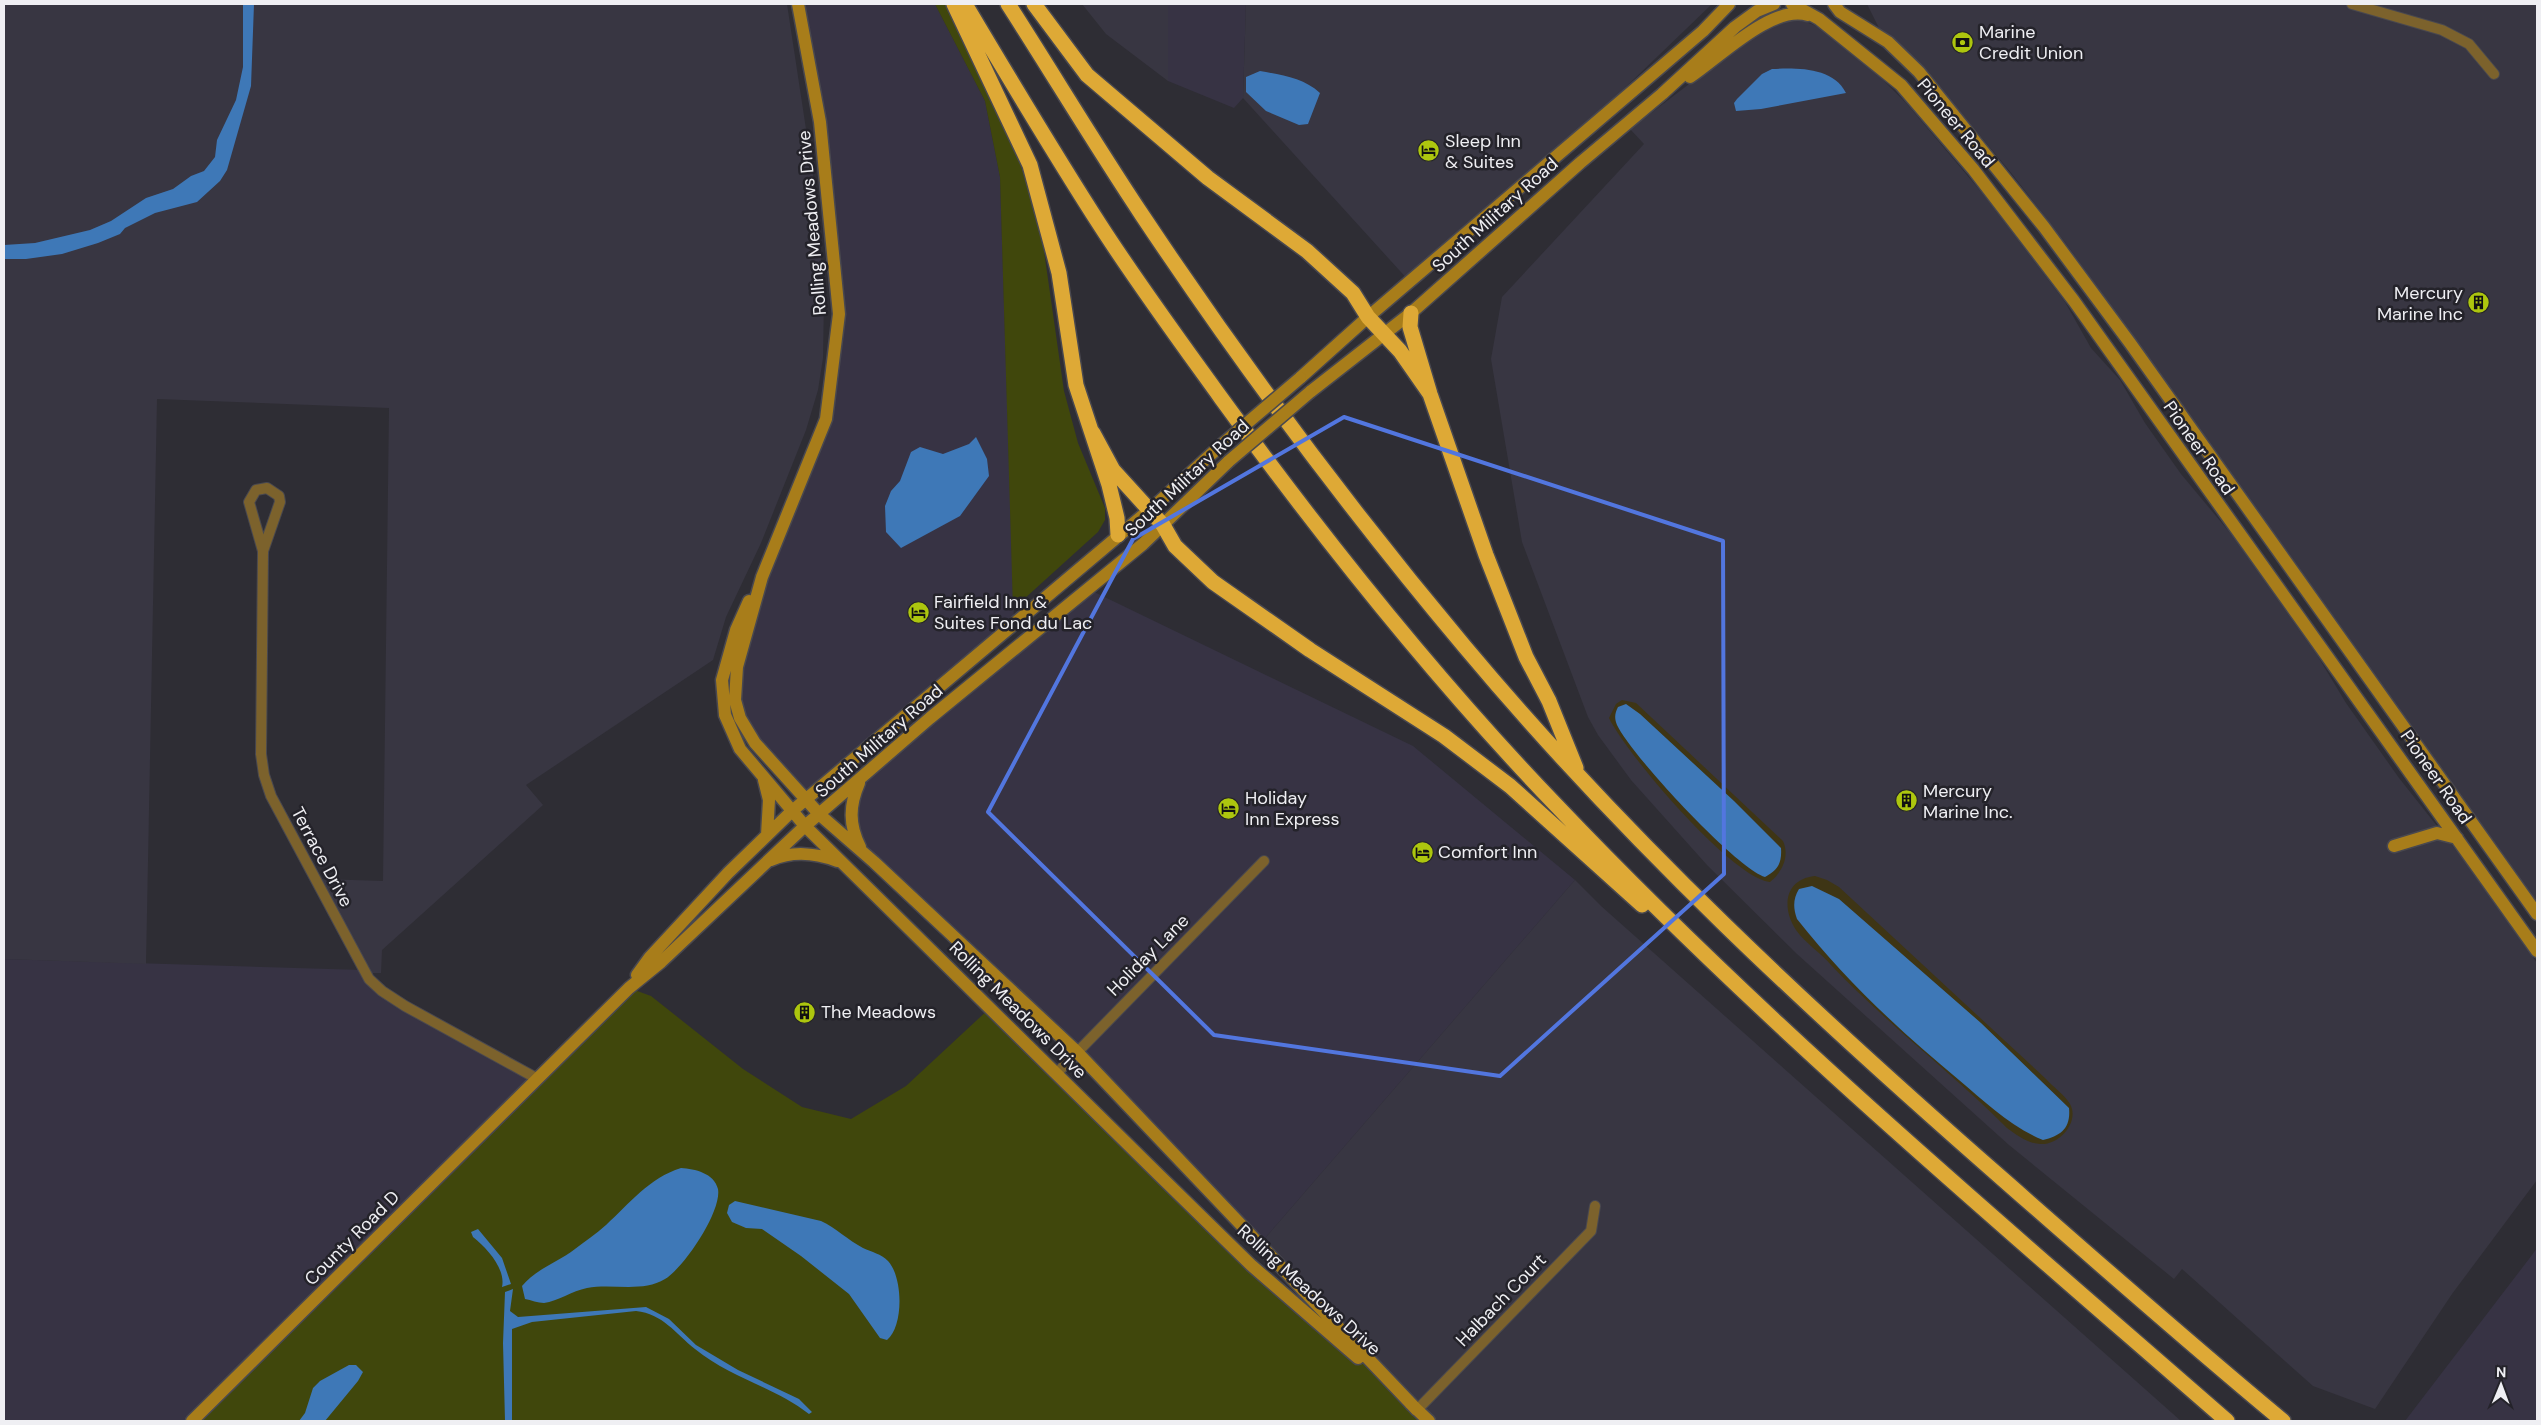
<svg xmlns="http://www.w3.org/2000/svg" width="2541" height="1425" font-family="'DM Sans',sans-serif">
<rect width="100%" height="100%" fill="#2e2d34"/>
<path fill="#373344" d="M798 4H935L985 101 1000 177 1014 622 805 800 737 710 747 628 826 419 839 314Z
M1168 4H1246L1243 98 1234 108 1168 81Z
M1088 589 1413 746 1575 880 1260 1244 1076 1051 874 862 853 833 861 780Z
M4 959 363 970 379 989 536 1078 192 1421H4Z
M2537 1248V1421H2405L2532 1255Z"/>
<path fill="#383642" d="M4 4H787L816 195 824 298 823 358 818 390 806 430 761 543 726 617 713 660 526 785 543 805 382 950 381 973H372L364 962 321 879 383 881 389 408 157 399 146 964 4 959Z
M1082 4H1168V81L1106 34Z
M1246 4H1712L1551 159 1410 282 1243 98Z
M1867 4H2537V902L2067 245 2012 174 1935 82 1881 32Z
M1784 20H1801L1819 27 1880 77 1907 104 1983 194 2065 302 2091 348 2120 380 2145 423 2181 474 2231 534 2317 655 2346 703 2399 778 2460 855 2537 963V1180L2452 1294 2375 1409 2313 1386 2182 1269 2174 1279 2009 1145 1797 954 1707 865 1631 780 1598 735 1588 717 1522 542 1491 359 1502 297 1644 144 1630 129 1751 37Z
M1575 880 1601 906 2181 1421H1429L1260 1244Z"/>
<path fill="#40470c" d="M935 4H948L997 109 1020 163 1032 200 1044 251 1064 391 1078 443 1105 508V520L1098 532 1013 609 1000 177 985 101Z
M629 988 651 996 743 1069 802 1107 851 1119 906 1086 991 1007 1251 1265 1429 1421H192Z"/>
<path fill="#3e3515" d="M1622 700 1636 703 1783 841C1790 857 1782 872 1770 882 1732 878 1627 755 1609 718L1616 704Z
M1815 876 1827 880 1839 887 2046 1079C2053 1087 2065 1095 2070 1104 2080 1122 2059 1145 2041 1144 2028 1144 2017 1135 2007 1128 1950 1071 1886 1023 1831 965 1821 953 1805 943 1796 930 1781 907 1785 879 1815 876Z"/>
<path fill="#3e78b7" d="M243 4H254L251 86 227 170 220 181 197 202 155 213 125 228 120 234 98 243 62 254 26 259H4V245L35 243 90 230 111 221 146 198 173 189 191 176 204 171 215 157 217 140 236 100 243 67Z
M1772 69C1797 68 1833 67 1846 93L1761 109 1736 111 1734 103 1737 99 1762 74Z
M1260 71C1281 75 1304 78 1320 93L1308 124 1299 125 1266 111 1246 92V77Z
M976 437 987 459 989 476 960 516 901 548 886 532 885 506 891 491 900 481 911 452 920 447 943 454 969 444Z
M1626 704 1640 714 1734 801 1781 848C1782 863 1778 870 1765 877 1736 868 1631 755 1617 725 1614 718 1615 713 1618 707Z
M1812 886 1839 899 1981 1023 2069 1108C2071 1128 2061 1136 2043 1140 2011 1127 1985 1102 1959 1080 1900 1031 1845 980 1797 919 1793 908 1793 899 1799 889Z
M681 1168C695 1169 714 1173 718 1189 722 1211 684 1268 665 1279 642 1293 612 1283 587 1288 572 1291 558 1301 544 1303 538 1303 531 1300 525 1299L522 1286C536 1269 558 1262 575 1249 585 1241 596 1234 606 1225 630 1203 649 1178 681 1168Z
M735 1201 821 1221C836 1228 848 1240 863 1248 872 1252 881 1254 888 1261 903 1277 904 1326 887 1340L880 1338 849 1294 801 1256 762 1229 746 1228 732 1222 727 1213 729 1205Z
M478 1229 502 1258 511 1284 502 1287C506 1269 487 1248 473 1237L471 1232Z
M513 1289 510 1311 518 1317 646 1307 669 1319 696 1345 738 1370 799 1399 812 1412 809 1414C774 1387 729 1377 695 1349 675 1333 663 1314 636 1311L532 1322 512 1329V1421H505L503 1343 505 1292Z
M349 1365H356L363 1372 358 1381 325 1421H299L305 1413 313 1388 320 1381Z"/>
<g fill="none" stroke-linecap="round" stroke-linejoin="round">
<defs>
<path id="street" d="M2352 4 2442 30 2469 44 2494 74
M263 551 280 502 279 496 267 488 256 490 249 502 263 551 261 754 264 775 271 796 369 979 382 991 405 1006 536 1078
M1057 1073 1264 861
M1417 1410 1591 1231 1595 1206"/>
<path id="secondary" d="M798 4 820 122 839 314 826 419 762 577 737 667 735 700 740 718 755 743 820 815 874 862 1076 1051 1417 1410
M1792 4 1819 19 1901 85 1973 169 2074 301 2537 951
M1834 4 1840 12 1888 42 1919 72 2044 227 2130 343 2537 914
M1690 77C1719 58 1772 4 1808 15
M1300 378 1368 317 1703 31 1729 4
M1310 392 1411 313 1580 163 1662 94 1735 27 1757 11 1774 4
M749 601 736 630 722 680 725 715 740 749 805 826 1159 1175 1251 1265 1358 1358
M764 780 769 800 767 835
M859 783C849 806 849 825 860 847
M2394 846 2437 833 2457 838
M771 860C792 851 816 853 837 861
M637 975 650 957 728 873 792 811 1160 501 1219 447
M1411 1404 1429 1421
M192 1421 629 988 661 962 805 826 930 718 1143 544 1229 461"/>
<path id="highway" d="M954 4 1030 165 1059 273 1076 385 1109 485 1117 518 1118 535
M965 4C1009 78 1053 152 1100 225 1138 284 1180 341 1221 398 1325 541 1433 677 1556 805 1765 1025 1998 1221 2227 1421
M1008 4C1053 74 1096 146 1142 215 1242 365 1350 510 1465 647 1628 842 1815 1015 2006 1182 2098 1263 2189 1343 2283 1421
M1034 4 1087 75 1208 178 1307 251 1353 293 1368 317 1400 351 1430 394
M1411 313 1410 327 1430 394 1486 555 1526 657 1549 701 1576 768
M1093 433 1113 470 1163 525 1175 546 1213 582 1310 650 1444 736 1510 786 1642 905"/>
</defs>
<use href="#street" stroke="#49484f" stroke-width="12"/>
<use href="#secondary" stroke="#49484f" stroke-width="15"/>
<use href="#highway" stroke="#49484f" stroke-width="18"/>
<use href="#street" stroke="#7c622c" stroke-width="10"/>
<use href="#secondary" stroke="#a87d1a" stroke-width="12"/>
<use href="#highway" stroke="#dea936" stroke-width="15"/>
<defs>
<path id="secondary-bridge" d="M1219 447 1300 378
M1229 461 1310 392"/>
</defs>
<use href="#secondary-bridge" stroke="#49484f" stroke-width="15" stroke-linecap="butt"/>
<use href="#secondary-bridge" stroke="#a87d1a" stroke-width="12"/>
</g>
<path fill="none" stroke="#5276df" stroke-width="4" stroke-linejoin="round" d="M1344 417 1723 541 1724 874 1500 1076 1214 1035 988 812 1133 539Z"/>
<defs>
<symbol id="bank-disc" viewBox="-11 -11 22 22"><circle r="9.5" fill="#adc60e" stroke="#24232a"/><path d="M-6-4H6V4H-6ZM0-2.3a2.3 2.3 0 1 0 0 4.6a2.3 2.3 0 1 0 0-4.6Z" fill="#111"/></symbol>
<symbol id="hotel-disc" viewBox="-11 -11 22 22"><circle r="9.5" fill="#adc60e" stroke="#24232a"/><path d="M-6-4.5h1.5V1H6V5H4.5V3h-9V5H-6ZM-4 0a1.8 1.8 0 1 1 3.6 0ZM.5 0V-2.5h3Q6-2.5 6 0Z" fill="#111"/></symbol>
<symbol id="building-disc" viewBox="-11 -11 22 22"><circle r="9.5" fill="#adc60e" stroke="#24232a"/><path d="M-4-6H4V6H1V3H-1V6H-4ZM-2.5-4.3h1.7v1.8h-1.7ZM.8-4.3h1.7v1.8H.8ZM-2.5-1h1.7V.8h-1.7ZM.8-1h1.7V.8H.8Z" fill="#111"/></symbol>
</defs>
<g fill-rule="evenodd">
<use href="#bank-disc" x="1950" y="30" width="25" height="25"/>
<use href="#hotel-disc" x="1416" y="138" width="25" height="25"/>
<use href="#building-disc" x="2466" y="290" width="25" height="25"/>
<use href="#hotel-disc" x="906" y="600" width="25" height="25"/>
<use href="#building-disc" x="1894" y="788" width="25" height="25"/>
<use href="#hotel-disc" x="1216" y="796" width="25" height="25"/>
<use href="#hotel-disc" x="1410" y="840" width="25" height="25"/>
<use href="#building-disc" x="792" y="1000" width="25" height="25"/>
</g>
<g text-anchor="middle" stroke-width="5" stroke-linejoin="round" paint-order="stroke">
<g font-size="18" fill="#efeff3" stroke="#24232a" text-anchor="start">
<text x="1979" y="38">Marine<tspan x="1979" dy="21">Credit Union</tspan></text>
<text x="1445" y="147">Sleep Inn<tspan x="1445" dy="21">&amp; Suites</tspan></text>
<text x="2463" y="299" text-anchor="end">Mercury<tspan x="2463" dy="21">Marine Inc</tspan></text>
<text x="934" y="608">Fairfield Inn &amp;<tspan x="934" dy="21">Suites Fond du Lac</tspan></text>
<text x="1923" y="797">Mercury<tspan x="1923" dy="21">Marine Inc.</tspan></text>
<text x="1245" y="804">Holiday<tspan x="1245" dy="21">Inn Express</tspan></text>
<text x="1438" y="858">Comfort Inn</text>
<text x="821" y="1018">The Meadows</text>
</g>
<g font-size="18" fill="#efeff3" stroke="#24232a">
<text transform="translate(1956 123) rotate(50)" y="6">Pioneer Road</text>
<text transform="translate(1495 215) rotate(-42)" y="6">South Military Road</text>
<text transform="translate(812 223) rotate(-95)" y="6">Rolling Meadows Drive</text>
<text transform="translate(2199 448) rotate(55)" y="6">Pioneer Road</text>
<text transform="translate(1187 478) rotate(-43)" y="6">South Military Road</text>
<text transform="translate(879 741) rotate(-41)" y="6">South Military Road</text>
<text transform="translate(2436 777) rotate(55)" y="6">Pioneer Road</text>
<text transform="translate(322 857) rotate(62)" y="6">Terrace Drive</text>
<text transform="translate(1148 955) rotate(-45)" y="6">Holiday Lane</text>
<text transform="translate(1018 1010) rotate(45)" y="6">Rolling Meadows Drive</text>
<text transform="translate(352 1238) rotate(-45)" y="6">County Road D</text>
<text transform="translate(1309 1290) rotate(42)" y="6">Rolling Meadows Drive</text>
<text transform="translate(1501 1300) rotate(-46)" y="6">Halbach Court</text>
</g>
</g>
<rect width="2541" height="1425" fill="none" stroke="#efeff3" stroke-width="10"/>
<g transform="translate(2501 1385) rotate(1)" stroke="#24232a" stroke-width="4" paint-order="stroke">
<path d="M0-4L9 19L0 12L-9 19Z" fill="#efeff3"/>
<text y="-8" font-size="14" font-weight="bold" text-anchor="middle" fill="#efeff3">N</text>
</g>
</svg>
